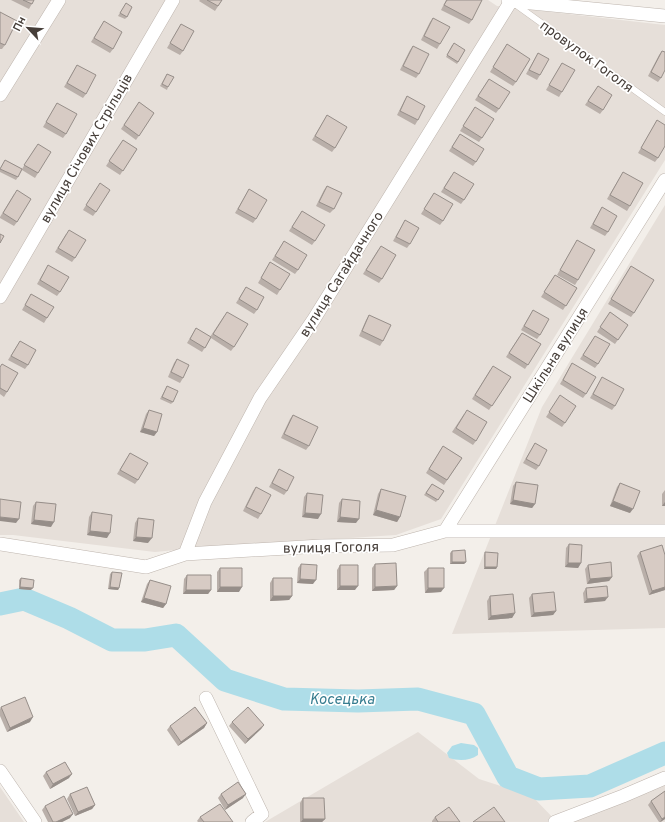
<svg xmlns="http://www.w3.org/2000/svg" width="665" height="822" font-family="Overpass,sans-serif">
<rect width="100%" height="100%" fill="#f3efea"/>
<path fill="#e6dfd9" d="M0 0H488L497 6 665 25V160L441 519 396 535 197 548 155 552 13 535H0Z
M665 205V628L452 634 542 407Z
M418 732 479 779 532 796 557 822H265Z
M665 781V822H573Z
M0 787 24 822H0Z"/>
<path fill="#aedde8" d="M461 743 474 745 478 748V755C470 761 458 761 449 758L447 753 452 746Z"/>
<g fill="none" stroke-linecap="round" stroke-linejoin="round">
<path stroke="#aedde8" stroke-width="23" d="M0 604 24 599 69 618 112 640H145L176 635 225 680 284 699 358 701 418 699 474 714 508 777 539 789 590 786 665 753"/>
<defs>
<path id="lane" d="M515 4 665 112"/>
<path id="street" d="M508 0 511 1 665 16
M0 95 59 0
M0 297 173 0
M445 531 665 180
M0 544 146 567 185 554 321 546 393 545 445 531H665
M185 554 205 502 260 398 314 319 511 1
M206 698 262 814 252 822
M0 771 35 822
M555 822 623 796 665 778"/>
</defs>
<use href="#lane" stroke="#beb5ae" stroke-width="7"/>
<use href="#street" stroke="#beb5ae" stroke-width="14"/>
<use href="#lane" stroke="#fff" stroke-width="6"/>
<use href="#street" stroke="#fff" stroke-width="13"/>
</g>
<path fill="#b9afa9" d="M11 0H34L29 9Z
M200 0H222L215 11 199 1Z
M446 0H482L472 20 469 24 441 10Z
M126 3 127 17 125 19 118 16Z
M0 12 5 45 2 49H0Z
M433 18 440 44 437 49 421 40 430 22Z
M104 21 113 49 110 53 91 42Z
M181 24 183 51 180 55 167 48Z
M507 44 516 82 513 86 490 72Z
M452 45 465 50 457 64 446 57Z
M413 46 419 74 416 78 400 70 410 50Z
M662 51 661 78 658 82 648 76 659 55Z
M538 53 540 75 537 80 526 74Z
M562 63V92L559 97 546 90Z
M77 65 86 94 83 98 64 87Z
M167 74 168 87 167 90 160 86Z
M489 79 499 109 496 113 475 100Z
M598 86 603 110 600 114 585 105Z
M407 96 418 120 415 125 397 115 404 101Z
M139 102 154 113 136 140 121 129Z
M57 103 66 134 63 138 43 127Z
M475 107 482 138 479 142 460 131Z
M327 115 335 148 332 152 312 140Z
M657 120 658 158 655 162 638 153Z
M460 134 476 162 473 166 449 151Z
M123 140 137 149 120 175 106 166Z
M35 148 38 173 35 178 22 170 16 180 0 172V169L5 160 22 169Z
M623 172 630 206 627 211 607 199Z
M451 176 464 200 461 204 441 192Z
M100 183 96 212 93 216 83 210Z
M327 186 334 209 330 213 316 206 324 190Z
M249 189 256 219 253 223 235 213Z
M434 193 443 221 440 225 421 214Z
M14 194 17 222 14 226 0 218V217Z
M602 207 608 232 605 236 590 228Z
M302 211 315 241 312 245 289 231Z
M405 220 410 244 407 248 393 241Z
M66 234 75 258 72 262 55 252Z
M577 240 578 280 575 285 557 275Z
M284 241 298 270 295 274 272 260Z
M378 250 382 279 379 283 363 274Z
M270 262 280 290 277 295 258 283Z
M48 265 60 292 57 296 37 284Z
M631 266 634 313 631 317 608 304Z
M555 275 577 288 563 310 541 297Z
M246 287 257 310 254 314 236 303Z
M31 294 47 318 44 323 22 310Z
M533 310 540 335 537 339 521 330Z
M610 312 628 325 615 344 597 332Z
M369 315 383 341 380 346 359 336 366 320Z
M224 316 234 347 231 351 211 338 202 352 187 343 196 328 210 337Z
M595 336 598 364 595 368 580 359Z
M519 337 541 344 525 369 506 357Z
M20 341 28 365 25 369 8 360Z
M177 359 183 378 180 383 168 377 174 363Z
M572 363 586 394 583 398 560 384Z
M0 366 7 392 4 397 0 394Z
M490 370 511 377 489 410 472 399Z
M602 377 615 406 612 410 590 398Z
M167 386 173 402 171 404 160 399Z
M557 400 565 423 562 427 546 417Z
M149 410 157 432 154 436 140 432 146 414Z
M464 414 476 441 473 445 452 432Z
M293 415 309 446 306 450 281 438 290 419Z
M535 443 539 466 536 470 523 463Z
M443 446 462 458 444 485 426 473Z
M130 453 138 480 135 484 117 474Z
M279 469 287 491 284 495 269 487Z
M516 482 535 504 532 508 510 504 513 486Z
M620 483 630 513 610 506 617 487Z
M432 484 444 491 436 502 424 495Z
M256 487 261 514 258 519 243 511 253 491Z
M381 489 400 517 397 522 373 515 378 494Z
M665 490V506H662V494Z
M307 493 318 519 302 517 304 497Z
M342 499 356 523 337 522 339 503Z
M36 502 51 527 31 524 33 506Z
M92 512 107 538 87 535 89 517Z
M138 518 148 543 133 541 135 523Z
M569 544 581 563 578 568 565 567 566 548Z
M452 551 466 562 464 564H450V553Z
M485 552 497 567 496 569H484V555Z
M640 552 665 555V590L649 595 637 556Z
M301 564 313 584 297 583 298 568Z
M375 564 397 586 394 590 372 591V568Z
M340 565 355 590H337V570Z
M588 565 612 577 609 581 587 584 585 569Z
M220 568 239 592H217V572Z
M428 568 441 592 425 593 424 572Z
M112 572 119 588 118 590 108 589 110 574Z
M187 575 211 590 208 594H183L184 579Z
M21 578 31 590 19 589V580Z
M273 578 292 596 289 600 270 601V583Z
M150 580 166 604 163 608 141 602 147 584Z
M586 588 605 601 584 603 583 593Z
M532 594 556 611 553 615 531 617 529 598Z
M490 596 515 613 512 618 488 620 487 601Z
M1 707 30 722 7 732 0 716V709Z
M232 722 264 725 261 729 245 744 229 726Z
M207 723 204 728 178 746 167 730 170 726Z
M46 772 69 778 50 789 43 776Z
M665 791V819L661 822H659L648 805 651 801Z
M70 794 95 805 92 809 75 816 67 799Z
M221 794 243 798 225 810 218 798Z
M303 798 325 819 322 822H300V803Z
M45 806 70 818 62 822H48L42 810Z
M200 817 233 822H198L197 821Z
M435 817 460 822H432V821Z"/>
<path fill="#968e89" d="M143 428 157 432 154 436 140 432Z
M513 500 535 504 532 508 510 504Z
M613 501 633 509 630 513 610 506Z
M665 502V506H662Z
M376 510 400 517 397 522 373 515Z
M305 513 321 514 318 519 302 517Z
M0 517 19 519 16 523 0 521Z
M340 517 359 519 356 523 337 522Z
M34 520 54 522 51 527 31 524Z
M90 531 110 533 107 538 87 535Z
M136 537 152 538 148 543 133 541Z
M452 562H466L464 564H450Z
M568 563H581L578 568 565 567Z
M485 567H497L496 569H484Z
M612 577 609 581 587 584 590 579Z
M300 579 316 580 313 584 297 583Z
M340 586H358L355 590H337Z
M397 586 394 590 372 591 375 587Z
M20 587 33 588 31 590 19 589Z
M110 587 119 588 118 590 108 589Z
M220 587H242L239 592H217Z
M665 587V590L649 595 652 591Z
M428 588H444L441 592 425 593Z
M186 590H211L208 594H183Z
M273 596H292L289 600 270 601Z
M608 597 605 601 584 603 587 599Z
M144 598 166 604 163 608 141 602Z
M556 611 553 615 531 617 534 613Z
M515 613 512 618 488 620 491 616Z
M33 717 30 722 7 732 10 728Z
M207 723 204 728 178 746 181 742Z
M264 725 261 729 245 744 248 739Z
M72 774 69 778 50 789 53 784Z
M246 794 243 798 225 810 228 805Z
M95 805 92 809 75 816 78 812Z
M73 814 70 818 62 822H56Z
M665 817V819L660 822 662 819Z
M303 819H325L322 822H301Z"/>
<path fill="#d7cbc4" stroke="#968e89" d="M23 0H34L32 4Z
M207 0H222L218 6Z
M447 0H482L472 20 444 5Z
M126 3 132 7 127 17 120 13Z
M0 12 17 21 5 45 0 43Z
M433 18 450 27 440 44 424 36Z
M104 21 122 32 113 49 94 38Z
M181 24 194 31 183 51 170 43Z
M454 43 465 50 458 62 447 55Z
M507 44 530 59 516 82 493 67Z
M413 46 429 54 419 74 403 66Z
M662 51 665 52V70L661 78 651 72Z
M538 53 549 59 540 75 529 70Z
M562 63 575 70 562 92 549 85Z
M77 65 96 75 86 94 67 83Z
M167 74 174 77 168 87 162 84Z
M489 79 510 92 499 109 478 96Z
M598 86 612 95 603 110 588 101Z
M407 96 425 106 418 120 400 111Z
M139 102 154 113 139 136 124 125Z
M57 103 77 114 66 134 46 122Z
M475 107 494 119 482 138 463 126Z
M327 115 347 127 335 148 315 136Z
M657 120 665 125V146L658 158 641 148Z
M460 134 484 149 476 162 452 147Z
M123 140 137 149 123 171 109 161Z
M38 144 51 152 38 173 24 165Z
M5 160 22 169 18 177 0 169Z
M454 172 474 184 464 200 444 188Z
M623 172 643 183 630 206 610 195Z
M100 183 110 190 96 212 86 205Z
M327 186 342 193 334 209 319 202Z
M249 189 267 200 256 219 238 209Z
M17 190 31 199 17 222 3 213Z
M434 193 453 204 443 221 424 209Z
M602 207 617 216 608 232 593 224Z
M302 211 325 225 315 241 292 227Z
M405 220 419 228 410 244 396 237Z
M69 230 86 240 75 258 58 248Z
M0 234 4 236 0 243Z
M577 240 595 250 578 280 560 270Z
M284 241 307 255 298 270 275 256Z
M381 246 396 255 382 279 366 270Z
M270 262 290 274 280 290 261 278Z
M48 265 69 277 60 292 40 280Z
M631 266 654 280 634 313 611 299Z
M555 275 577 288 566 306 544 292Z
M246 287 264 297 257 310 239 299Z
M31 294 54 307 47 318 25 305Z
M533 310 549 319 540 335 524 326Z
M227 312 248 324 234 347 213 334Z
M610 312 628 325 618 340 600 327Z
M369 315 391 325 383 341 362 331Z
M196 328 211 337 205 348 190 339Z
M522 333 541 344 528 365 509 353Z
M595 336 610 344 598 364 583 355Z
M20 341 36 350 28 365 11 356Z
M177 359 189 365 183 378 171 372Z
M572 363 596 377 586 394 563 380Z
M2 364 18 373 7 392 0 388V367Z
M493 366 511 377 492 406 475 395Z
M602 377 624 389 615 406 593 394Z
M167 386 178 391 173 402 162 397Z
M560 395 576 406 565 423 549 412Z
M149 410 162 414 157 432 143 428Z
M467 410 487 422 476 441 456 428Z
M293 415 318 427 309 446 284 434Z
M535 443 547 450 539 466 526 459Z
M443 446 462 458 447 480 429 469Z
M130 453 148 463 138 480 120 470Z
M279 469 294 477 287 491 272 483Z
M516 482 538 485 535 504 513 500Z
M620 483 640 491 633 509 613 501Z
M432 484 444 491 438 500 426 493Z
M256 487 271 495 261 514 246 507Z
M381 489 406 496 400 517 376 510Z
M307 493 323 495 321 514 305 513Z
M0 499 21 502 19 519 0 517Z
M342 499 360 501 359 519 340 517Z
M36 502 56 504 54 522 34 520Z
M92 512 112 515 110 533 90 531Z
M138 518 154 520 152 538 136 537Z
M569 544 582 545 581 563H568Z
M662 545 665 555V587L652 591 640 552Z
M465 550 466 562H452V551Z
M485 552 498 553 497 567H485Z
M611 562 612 577 590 579 588 565Z
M396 563 397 586 375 587V564Z
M301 564 317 565 316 580 300 579Z
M340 565H358V586H340Z
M220 568H242V587H220Z
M428 568H444V588H428Z
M112 572 122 573 119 588 110 587Z
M187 575H211V590H186Z
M21 578 34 580 33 588 20 587Z
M273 578H292V596H273Z
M150 580 171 586 166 604 144 598Z
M607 586 608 597 587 599 586 588Z
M554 592 556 611 534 613 532 594Z
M513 594 515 613 491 616 490 596Z
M25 697 33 717 10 728 1 707Z
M195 707 207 723 181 742 170 726Z
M248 707 264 725 248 739 232 722Z
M65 762 72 774 53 784 46 772Z
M238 782 246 794 228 805 221 794Z
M87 787 95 805 78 812 70 794Z
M665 791V817L662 819 651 801Z
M64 796 73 814 56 822H53L45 806Z
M303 798H324L325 819H303Z
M220 804 233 822H204L200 817Z
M449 807 460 822H438L435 817Z
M494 807 505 822H473Z"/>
<g text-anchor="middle" stroke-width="3.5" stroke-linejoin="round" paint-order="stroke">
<g font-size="14" fill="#463e39" stroke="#fff">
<text transform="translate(587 56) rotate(36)" y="5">провулок Гоголя</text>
<text transform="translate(86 148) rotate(-60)" y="5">вулиця Січових Стрільців</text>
<text transform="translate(341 274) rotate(-58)" y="5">вулиця Сагайдачного</text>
<text transform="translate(555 355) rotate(-58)" y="5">Шкільна вулиця</text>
<text transform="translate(331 547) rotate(-1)" y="5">вулиця Гоголя</text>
</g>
<g font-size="15" font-style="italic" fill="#377d90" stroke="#fff">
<text x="342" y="704">Косецька</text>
</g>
</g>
<g transform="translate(28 28) rotate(296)" stroke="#ffffff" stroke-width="3" paint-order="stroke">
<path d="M0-3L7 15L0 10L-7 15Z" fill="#463e39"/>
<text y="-6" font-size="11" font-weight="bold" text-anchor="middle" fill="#463e39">Пн</text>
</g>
</svg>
